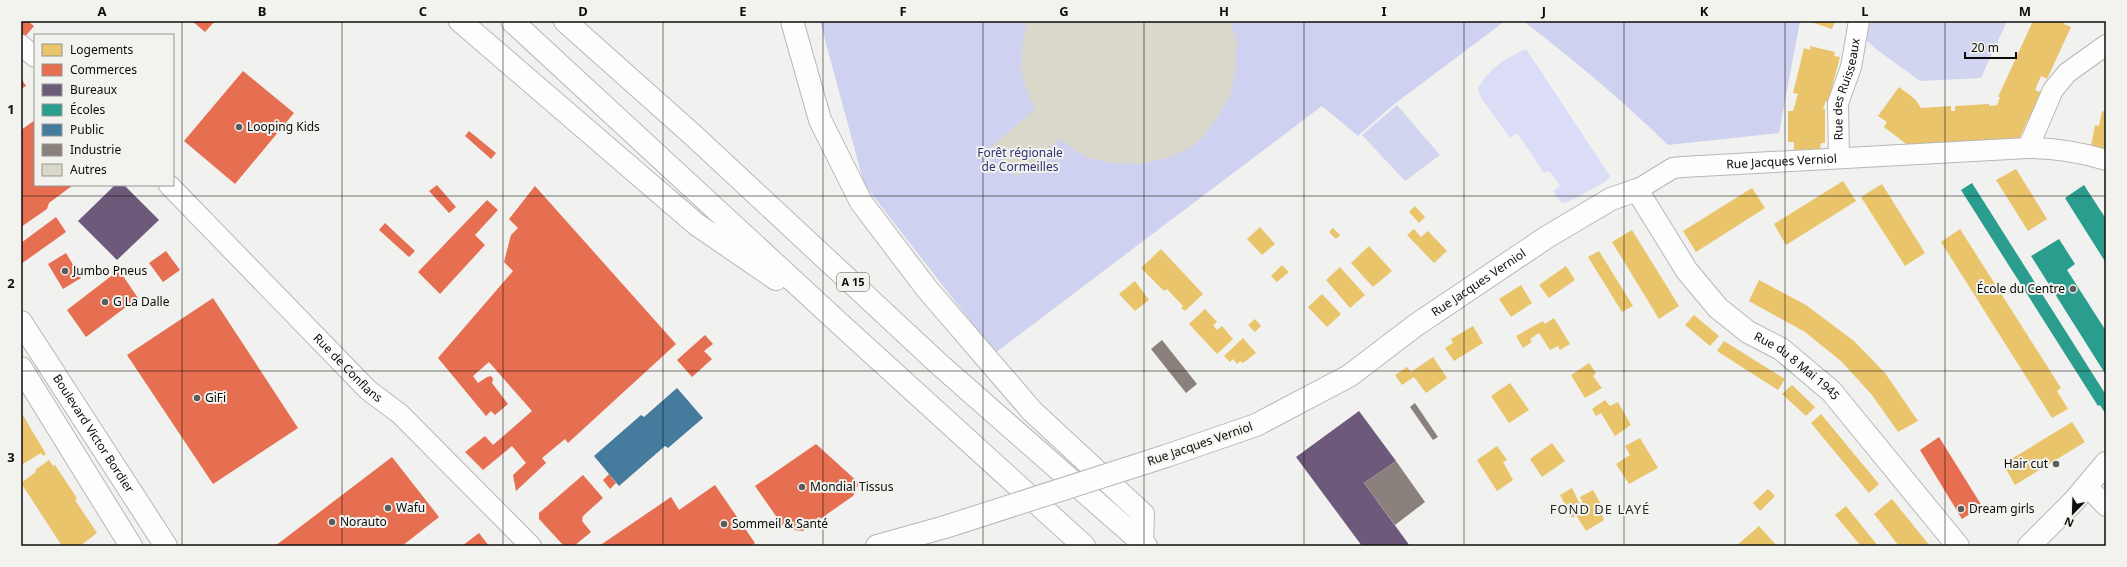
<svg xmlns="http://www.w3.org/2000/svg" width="2127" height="567" font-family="'Noto Sans',sans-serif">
<rect width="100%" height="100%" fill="#f1f1ef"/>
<path fill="#d2d5ef" d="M1866 21H2007L1981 78 1920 81 1876 49 1866 40Z
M1397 105 1440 155 1405 181 1362 135Z"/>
<path fill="#ced2f0" d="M820 21H1505L1393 105 1358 136 1322 106 995 353 864 184Z
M1523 21H1800L1779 133 1668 145C1622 100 1574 60 1523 21Z"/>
<path fill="#daddf5" d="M1526 49 1610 176 1605 182 1568 202 1562 203 1553 191 1560 186 1549 171 1544 173 1517 133 1510 138 1481 98 1478 88C1492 66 1503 60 1526 49Z"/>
<path fill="#e9c46a" d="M1808 21H1835L1832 29Z
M2033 21H2065L2064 24 2071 27 2047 79 2041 76 2035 90 2041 92 2019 139 1909 146 1884 127 1887 122 1878 116 1899 87 1915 99 1921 108 1951 106V111H1955V106L1989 104V106L1997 105 2000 97H1998Z
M1810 46 1835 52 1834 56 1840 57 1828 102 1826 101 1823 109H1825V143H1821L1820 149 1794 150V142H1788V111H1793L1798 94 1793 93 1804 48 1810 50Z
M2102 111 2106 112V150L2091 147 2095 125 2099 126Z
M2016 169 2047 219 2028 231 1996 180Z
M1843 181 1856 201 1786 245 1774 224Z
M1882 184 1925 253 1905 266 1861 197Z
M1752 188 1765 208 1696 252 1683 231Z
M1415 206 1425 217 1419 223 1409 212Z
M1260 227 1275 244 1262 255 1247 239Z
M1333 228 1340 235 1336 239 1329 232Z
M1414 229 1421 237 1428 231 1447 251 1434 263 1407 235Z
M1960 229 2061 388 2057 391 2068 409 2052 418 1941 242Z
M1632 230 1679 306 1659 319 1612 242Z
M1369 246 1392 271 1373 287 1351 263Z
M1161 249 1203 294 1185 311 1181 308 1183 306 1167 289 1164 291 1141 268Z
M1599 251 1633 306 1622 312 1588 257Z
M1282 265 1289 272 1277 282 1271 276Z
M1566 266 1575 280 1549 298 1539 285Z
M1340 267 1365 295 1350 308 1326 280Z
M1759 280 1806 305 1854 341 1885 373 1918 421 1898 432 1872 395 1841 361 1805 332 1749 301Z
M1135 281 1149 300 1135 311 1119 294Z
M1521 285 1532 303 1511 317 1499 299Z
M1322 294 1341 314 1327 327 1308 307Z
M1205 309 1217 322 1213 325 1217 330 1222 326 1233 339 1217 354 1189 324Z
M1694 315 1719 336 1710 346 1685 325Z
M1554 318 1570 344 1560 350 1558 346 1550 350 1539 333 1530 339 1532 342 1523 348 1516 336 1543 321 1545 324Z
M1255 319 1261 326 1255 332 1248 325Z
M1473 326 1483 343 1454 361 1445 348 1453 343 1451 339Z
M1243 338 1256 353 1243 363 1240 361 1237 364 1233 359 1230 362 1224 356Z
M1724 341 1785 379 1778 390 1717 351Z
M1433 357 1447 378 1426 393 1414 377 1402 385 1395 375 1407 367 1411 372Z
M1589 363 1596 373 1593 376 1602 388 1585 398 1571 375Z
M1510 383 1529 410 1509 423 1491 396Z
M1792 385 1815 407 1806 416 1782 394Z
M1605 400 1610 406 1618 402 1631 425 1615 436 1601 413 1596 416 1592 409Z
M21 412 46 454 43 456 41 453 23 464 21 462Z
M1821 414 1879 484 1869 493 1811 423Z
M2072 422 2085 442 2015 485 2003 464Z
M1640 438 1658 468 1629 484 1616 464 1630 455 1625 446Z
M1552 443 1565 461 1542 477 1530 459Z
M1497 446 1507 460 1503 462 1513 480 1497 491 1477 460Z
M49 460 53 466 55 465 77 498 75 500 97 533 80 546H62L21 483 36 472 35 470Z
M1572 488 1582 508 1584 506 1580 497 1593 490 1602 506 1599 507 1604 520 1586 531 1576 515 1572 518 1560 495Z
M1768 489 1775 496 1760 511 1753 503Z
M1892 499 1930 546H1899L1874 514Z
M1846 506 1878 546H1861L1835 515Z
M1759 526 1777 546H1736Z"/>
<path fill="#e76f51" d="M21 21H28L34 26 24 38 21 35Z
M192 21H215L205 32Z
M243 71 294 113 235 184 184 141Z
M21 78 26 86 21 89Z
M35 120V185H73L49 203 47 209 21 227V130Z
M469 131 496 153 491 159 465 136Z
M437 185 456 207 449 213 429 191Z
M535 186 676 344 568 443 565 439 542 458 546 463 516 491 513 475 526 463 512 446 483 470 465 452 485 436 493 445 532 411 489 362 473 376 478 383 487 377 491 376 493 379 492 383 508 404 495 415 491 411 486 416 438 358 513 271 504 262 511 235 518 228 509 219Z
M487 200 498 210 475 235 485 245 440 294 418 272Z
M56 217 66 232 21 264V243Z
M385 223 415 251 409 257 379 230Z
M166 251 180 270 163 282 149 263Z
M66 253 81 278 63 289 48 264Z
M119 270 138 298 86 337 67 310Z
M213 298 298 428 213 484 127 355Z
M705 335 713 344 704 351 712 359 692 377 677 360Z
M1939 437 1982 506 1962 519 1920 450Z
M816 444 859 483 853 496 803 531 785 529 755 486Z
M392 457 439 517 402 546H275Z
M609 474 616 483 610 489 603 480Z
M583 475 603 498 583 516 582 521 591 532 574 546H564L539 519V513Z
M715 485 755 543 751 546H599L671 497 679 510Z
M479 533 489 546H462Z"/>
<path fill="#6d597a" d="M115 185H124L159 220 117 260 78 221Z
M1359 411 1396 461 1364 483 1410 546H1362L1296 457Z"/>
<path fill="#2a9d8f" d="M1972 183 2106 395 2105 413 2100 405 2098 406 1961 190Z
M2084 185 2106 219V263L2065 198Z
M2059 239 2075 264 2067 270 2106 331V375L2031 256Z"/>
<path fill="#457b9d" d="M677 388 703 418 668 448 665 446 619 486 594 456 641 415 644 417Z"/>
<path fill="#8a817c" d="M1162 340 1197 384 1186 393 1151 349Z
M1415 403 1438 437 1433 440 1410 407Z
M1396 461 1425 502 1395 525 1364 483Z"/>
<path fill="#d9d8cb" d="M1028 21H1230L1238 45 1236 46 1235 73 1231 93 1218 117 1201 139 1193 146 1167 158 1140 164 1111 163 1086 157 1060 139 1016 177 991 147 1035 109 1027 92 1021 69 1023 40Z"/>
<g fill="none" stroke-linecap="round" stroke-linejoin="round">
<defs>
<g id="minor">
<path d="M21 45 35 57"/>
<path d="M2028 148 2053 90 2067 73 2106 45"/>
<path id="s1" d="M1839 158 1838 103 1851 67 1859 21"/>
<path id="s2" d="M169 185 368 390 400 414 531 546"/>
<path id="s3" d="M1637 190 1673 168 1682 167 2028 148C2056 148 2080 152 2106 160"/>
<path d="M2087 486 2106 506"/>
</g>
<g id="tertiary">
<path id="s4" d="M1166 456 1256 425 1349 376 1416 325 1547 237 1611 199 1637 190 1687 271 1718 308 1748 332 1781 349 1831 391 1958 546"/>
<path d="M877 546 945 527"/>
<path d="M2029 546 2074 501 2106 463"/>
</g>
<g id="secondary">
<path id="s5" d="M21 322 166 546"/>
<path d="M21 368 131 546"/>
</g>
<path id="motorway" d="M460 21 696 224 776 279
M512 21 839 323 1084 546
M565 21 694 136 940 365 1146 546
M792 21 820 120 861 202 927 289 1032 411 1143 514 1142 542"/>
</defs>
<use href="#minor" stroke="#b7b7b6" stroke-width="22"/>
<use href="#tertiary" stroke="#b7b7b6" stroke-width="24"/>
<use href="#secondary" stroke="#b7b7b6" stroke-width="24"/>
<use href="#motorway" stroke="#b7b7b6" stroke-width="24"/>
<use href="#minor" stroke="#fdfdfd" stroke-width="20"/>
<use href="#tertiary" stroke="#fdfdfd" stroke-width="22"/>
<use href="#secondary" stroke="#fdfdfd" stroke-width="22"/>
<use href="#motorway" stroke="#fdfdfd" stroke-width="22"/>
<defs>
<path id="tertiary-bridge" d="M945 527 1166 456"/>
</defs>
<use href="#tertiary-bridge" stroke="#b7b7b6" stroke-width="24" stroke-linecap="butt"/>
<use href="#tertiary-bridge" stroke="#fdfdfd" stroke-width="22"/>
</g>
<path fill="none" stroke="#0c0c0a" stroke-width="1" stroke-opacity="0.55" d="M182 21V546M342 21V546M503 21V546M663 21V546M823 21V546M983 21V546M1144 21V546M1304 21V546M1464 21V546M1624 21V546M1785 21V546M1945 21V546M21 196H2106M21 371H2106"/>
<g fill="#5c5c5a" stroke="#f2f2ee" stroke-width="1.5">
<circle cx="239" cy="127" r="4"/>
<circle cx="65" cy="271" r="4"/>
<circle cx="2073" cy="289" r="4"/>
<circle cx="105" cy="302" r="4"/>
<circle cx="197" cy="398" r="4"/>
<circle cx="2056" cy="464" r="4"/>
<circle cx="802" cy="487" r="4"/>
<circle cx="388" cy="508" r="4"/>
<circle cx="1961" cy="509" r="4"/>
<circle cx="332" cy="522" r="4"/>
<circle cx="724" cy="524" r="4"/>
</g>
<g text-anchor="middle" stroke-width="4" stroke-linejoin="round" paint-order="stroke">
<rect fill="#f2f2ee" stroke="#51514e" stroke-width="1" x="837" y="273" width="32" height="18" rx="3"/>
<g font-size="11" font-weight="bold" fill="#0c0c0a">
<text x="853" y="286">A 15</text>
</g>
<g font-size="12" fill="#0c0c0a" stroke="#f2f2ee">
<text dy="4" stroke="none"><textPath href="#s1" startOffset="70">Rue des Ruisseaux</textPath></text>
<text dy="4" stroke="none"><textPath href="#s3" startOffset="151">Rue Jacques Verniol</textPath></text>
<text dy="4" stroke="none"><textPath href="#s4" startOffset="360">Rue Jacques Verniol</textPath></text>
<text dy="4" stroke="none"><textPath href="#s2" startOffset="256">Rue de Conflans</textPath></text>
<text dy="4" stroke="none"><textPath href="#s4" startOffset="786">Rue du 8 Mai 1945</textPath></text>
<text dy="4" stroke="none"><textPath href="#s5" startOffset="133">Boulevard Victor Bordier</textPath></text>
<text transform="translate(1200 444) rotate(-19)" y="4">Rue Jacques Verniol</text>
</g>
<g font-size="12" fill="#0c0c0a" stroke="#f2f2ee" text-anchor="start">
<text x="247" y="131">Looping Kids</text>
<text x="73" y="275">Jumbo Pneus</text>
<text x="2065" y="293" text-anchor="end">École du Centre</text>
<text x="113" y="306">G La Dalle</text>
<text x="205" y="402">GiFi</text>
<text x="2048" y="468" text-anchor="end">Hair cut</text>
<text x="810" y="491">Mondial Tissus</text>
<text x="396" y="512">Wafu</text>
<text x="1969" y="513">Dream girls</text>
<text x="340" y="526">Norauto</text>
<text x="732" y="528">Sommeil &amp; Santé</text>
</g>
<g font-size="12" fill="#313273" stroke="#f2f2ee">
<text x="1020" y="157">Forêt régionale<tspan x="1020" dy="14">de Cormeilles</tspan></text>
</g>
<g font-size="13" letter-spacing="1" fill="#2e2e2b" stroke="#f2f2ee">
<text x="1600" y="514">FOND DE LAYÉ</text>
</g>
</g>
<rect width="2127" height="567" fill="none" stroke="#f2f2ee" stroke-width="44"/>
<rect x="34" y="34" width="140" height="152" fill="#f2f2ee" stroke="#969693"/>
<rect x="42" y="44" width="20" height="12" fill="#e9c46a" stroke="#969693"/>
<text x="70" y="54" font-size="12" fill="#0c0c0a">Logements</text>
<rect x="42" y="64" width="20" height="12" fill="#e76f51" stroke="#969693"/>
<text x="70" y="74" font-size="12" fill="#0c0c0a">Commerces</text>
<rect x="42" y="84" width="20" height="12" fill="#6d597a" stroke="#969693"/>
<text x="70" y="94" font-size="12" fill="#0c0c0a">Bureaux</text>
<rect x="42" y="104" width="20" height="12" fill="#2a9d8f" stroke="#969693"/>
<text x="70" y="114" font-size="12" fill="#0c0c0a">Écoles</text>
<rect x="42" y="124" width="20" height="12" fill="#457b9d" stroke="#969693"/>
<text x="70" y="134" font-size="12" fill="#0c0c0a">Public</text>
<rect x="42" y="144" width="20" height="12" fill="#8a817c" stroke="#969693"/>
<text x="70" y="154" font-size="12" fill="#0c0c0a">Industrie</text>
<rect x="42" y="164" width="20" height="12" fill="#d9d8cb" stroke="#969693"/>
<text x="70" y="174" font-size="12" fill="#0c0c0a">Autres</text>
<g transform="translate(2073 513) rotate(203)" stroke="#f2f2ee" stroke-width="3" paint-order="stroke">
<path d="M0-3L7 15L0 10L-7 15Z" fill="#0c0c0a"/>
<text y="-6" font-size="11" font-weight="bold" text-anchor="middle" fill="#0c0c0a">N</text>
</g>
<path d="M1965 52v6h51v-6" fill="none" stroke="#0c0c0a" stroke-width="2"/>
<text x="1971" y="52" font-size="12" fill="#0c0c0a" stroke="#f2f2ee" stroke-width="3" paint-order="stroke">20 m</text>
<rect x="22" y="22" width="2083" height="523" fill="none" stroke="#0c0c0a" stroke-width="1.5"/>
<g font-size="13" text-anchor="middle" font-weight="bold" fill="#0c0c0a">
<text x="102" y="16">A</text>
<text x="262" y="16">B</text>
<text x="423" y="16">C</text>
<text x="583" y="16">D</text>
<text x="743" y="16">E</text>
<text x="903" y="16">F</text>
<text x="1064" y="16">G</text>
<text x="1224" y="16">H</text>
<text x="1384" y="16">I</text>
<text x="1544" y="16">J</text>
<text x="1704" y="16">K</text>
<text x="1865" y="16">L</text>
<text x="2025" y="16">M</text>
<text x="11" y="114">1</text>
<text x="11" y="288">2</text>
<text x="11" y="462">3</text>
</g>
</svg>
